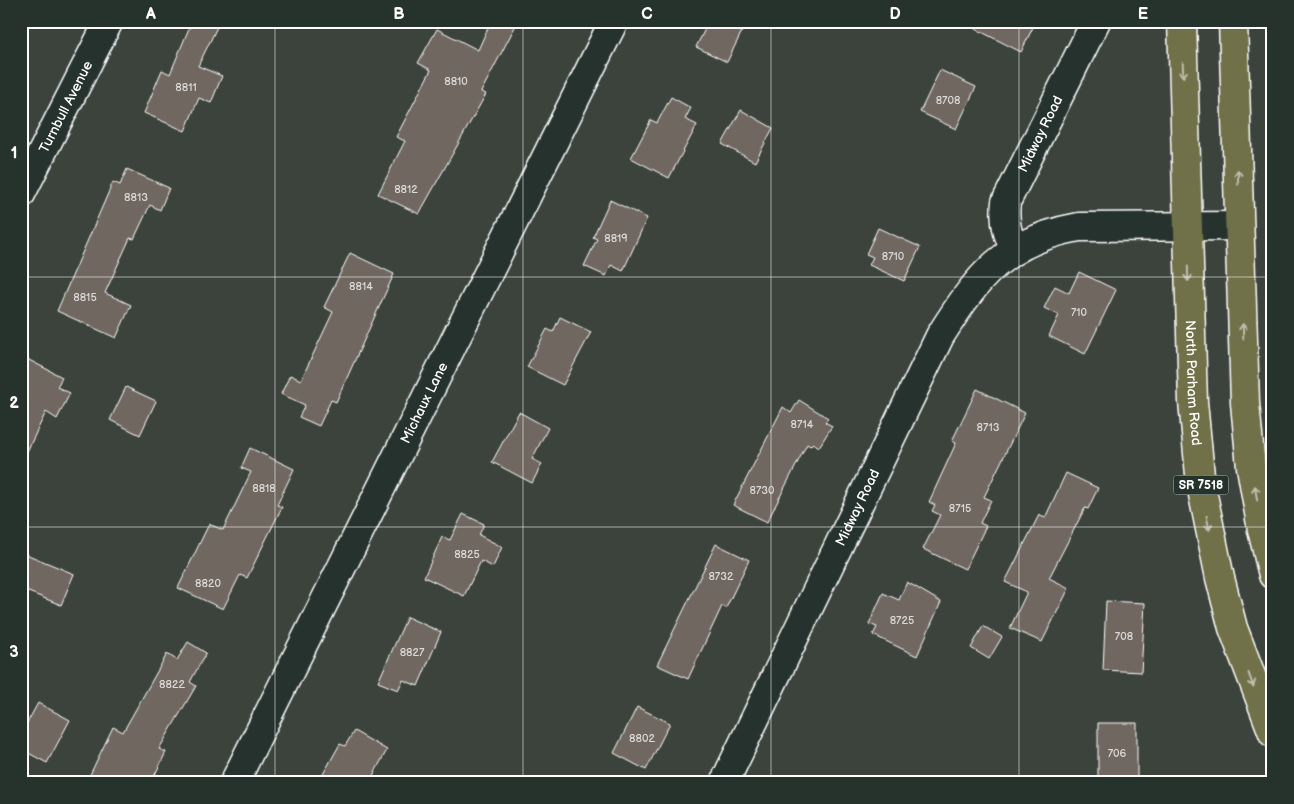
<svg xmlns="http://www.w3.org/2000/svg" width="1294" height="804" font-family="'Balsamiq Sans',sans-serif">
<rect width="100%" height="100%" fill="#3c433d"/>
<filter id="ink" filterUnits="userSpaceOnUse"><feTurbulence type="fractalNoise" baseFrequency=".02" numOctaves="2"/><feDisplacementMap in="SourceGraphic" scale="10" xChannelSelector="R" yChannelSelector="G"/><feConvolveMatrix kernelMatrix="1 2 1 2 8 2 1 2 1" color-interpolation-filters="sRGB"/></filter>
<g filter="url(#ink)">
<path fill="#706861" stroke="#fff" d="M192 21H220L198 66 222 76 211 103 199 98 185 131 144 113 162 70 170 74Z
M491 21H518L481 92 486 94 419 214 378 194 405 141 396 137 431 70 418 63 437 29 478 50Z
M709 21H747L727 62 696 47Z
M960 21H1036L1021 52Z
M940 70 976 87 956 129 920 112Z
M671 97 691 108 685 119 697 125 669 178 631 158 651 120 657 123Z
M741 110 773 128 755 162 722 144Z
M127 169 169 188 160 210 150 205 134 239 130 238 105 293 131 305 116 338 57 311 113 182 120 185Z
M610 200 647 218 623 271 611 265 606 276 584 266 597 239 593 237Z
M878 228 920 247 904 281 869 265 873 257 866 254Z
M350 253 394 274 336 402 331 400 319 426 299 417 305 405 281 394 290 375 301 380 333 312 324 307Z
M1079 272 1116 290 1085 354 1049 336 1059 315 1044 308 1055 286 1069 293Z
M560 317 591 332 563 385 527 367 547 329 553 332Z
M27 359 62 377 57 387 70 393 57 419 46 412 21 464V372Z
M126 387 156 401 140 435 110 420Z
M977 389 1025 413 984 497 991 500 980 523 986 526 965 569 923 549 940 515 932 511 935 505 929 502 956 443 952 441Z
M799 400 828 418 825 422 832 426 819 447 813 443 810 446 807 444 767 522 733 505 783 407 791 413Z
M519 412 548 428 532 459 542 464 532 483 492 462Z
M250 448 294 469 277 505 282 507 247 578 240 575 223 609 178 588 209 524 223 530 251 472 241 468Z
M1066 473 1098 488 1088 509 1085 508 1049 578 1069 588 1042 642 1010 628 1027 592 1005 582 1039 515 1045 518Z
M463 514 484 524 479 535 502 547 493 567 481 561 464 596 424 577 442 537 450 540Z
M716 544 749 560 726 608 722 606 688 679 657 665Z
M21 552 74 574 61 605 21 589Z
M907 582 941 602 917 656 873 635 877 627 869 624 883 593 899 600Z
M1106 601 1145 603 1141 672 1103 670Z
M407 617 441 632 418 686 403 680 398 690 378 682Z
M983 626 1002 637 989 659 971 648Z
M188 642 206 653 190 682 196 686 159 749 166 752 151 783H86L113 727 123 732 167 654 177 660Z
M38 703 70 720 47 763 21 749V734Z
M637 707 670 723 646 770 614 753Z
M1098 723H1137V783H1098Z
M354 731 387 750 369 783H318L340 744 345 746Z"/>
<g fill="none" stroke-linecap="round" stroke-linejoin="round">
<defs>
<g id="minor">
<path id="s1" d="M21 194 109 21"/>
<path id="s2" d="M1015 249C1006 234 1004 219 1006 202L1096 21"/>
<path id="s3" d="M234 783 614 21"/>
<path id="s4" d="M724 783 940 336C978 276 1005 240 1079 227L1238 226"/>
</g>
<g id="highway">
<path id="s5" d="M1182 21 1193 402 1201 485 1220 578 1233 628 1273 733"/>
<path d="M1233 21 1245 403 1251 467 1262 530 1273 575"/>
</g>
</defs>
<use href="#minor" stroke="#fff" stroke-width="31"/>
<use href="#highway" stroke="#fff" stroke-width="31"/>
<use href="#minor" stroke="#26332d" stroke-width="28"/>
<use href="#highway" stroke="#6f714a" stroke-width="28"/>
</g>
<defs><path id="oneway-shaft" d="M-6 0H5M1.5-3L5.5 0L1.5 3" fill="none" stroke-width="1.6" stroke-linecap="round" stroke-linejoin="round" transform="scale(1.25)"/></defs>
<g stroke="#bebfae">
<use href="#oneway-shaft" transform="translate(1183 70) rotate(88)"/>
<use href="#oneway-shaft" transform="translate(1238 177) rotate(-91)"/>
<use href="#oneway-shaft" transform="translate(1188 274) rotate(89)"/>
<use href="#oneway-shaft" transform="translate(1243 331) rotate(-92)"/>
<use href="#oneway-shaft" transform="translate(1256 493) rotate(-99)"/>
<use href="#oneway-shaft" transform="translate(1208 523) rotate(79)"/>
<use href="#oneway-shaft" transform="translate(1251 680) rotate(70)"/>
</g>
</g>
<path fill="none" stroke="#fff" stroke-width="1" stroke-opacity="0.55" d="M275 21V783M523 21V783M771 21V783M1019 21V783M21 277H1273M21 527H1273"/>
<g text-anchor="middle" stroke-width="4" stroke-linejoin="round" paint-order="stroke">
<g font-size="11" fill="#dbd9d8">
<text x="456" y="85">8810</text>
<text x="186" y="91">8811</text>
<text x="948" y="104">8708</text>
<text x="406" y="193">8812</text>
<text x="136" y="201">8813</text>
<text x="616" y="242">8819</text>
<text x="893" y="260">8710</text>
<text x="361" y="290">8814</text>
<text x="85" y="301">8815</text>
<text x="1079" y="316">710</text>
<text x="802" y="428">8714</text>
<text x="988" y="431">8713</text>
<text x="264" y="492">8818</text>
<text x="762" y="494">8730</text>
<text x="960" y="512">8715</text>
<text x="467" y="558">8825</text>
<text x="721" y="580">8732</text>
<text x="208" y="587">8820</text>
<text x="902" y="624">8725</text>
<text x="1124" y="640">708</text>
<text x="412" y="656">8827</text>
<text x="172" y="688">8822</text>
<text x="642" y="742">8802</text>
<text x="1117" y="757">706</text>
</g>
<rect fill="#26332d" stroke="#bec2c0" stroke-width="1" x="1173.5" y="475.5" width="55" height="19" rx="4"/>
<g font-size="12" font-weight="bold" fill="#fff">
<text x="1201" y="489">SR 7518</text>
</g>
<g font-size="14" fill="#fff" stroke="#26332d">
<text dy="5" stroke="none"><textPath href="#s1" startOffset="98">Turnbull Avenue</textPath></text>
<text dy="5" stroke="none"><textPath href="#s2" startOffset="125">Midway Road</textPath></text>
<text dy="5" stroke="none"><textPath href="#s5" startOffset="362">North Parham Road</textPath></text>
<text dy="5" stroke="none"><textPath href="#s3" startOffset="425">Michaux Lane</textPath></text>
<text dy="5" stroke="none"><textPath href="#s4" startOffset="306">Midway Road</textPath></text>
</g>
</g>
<rect width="1294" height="804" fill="none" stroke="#26332d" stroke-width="55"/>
<rect x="28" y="28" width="1238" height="748" fill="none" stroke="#fff" stroke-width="2"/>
<g font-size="16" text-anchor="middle" font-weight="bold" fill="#fff">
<text x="151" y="19">A</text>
<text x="399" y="19">B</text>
<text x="647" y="19">C</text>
<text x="895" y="19">D</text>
<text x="1143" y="19">E</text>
<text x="14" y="158">1</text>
<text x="14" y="408">2</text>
<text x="14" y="657">3</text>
</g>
</svg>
